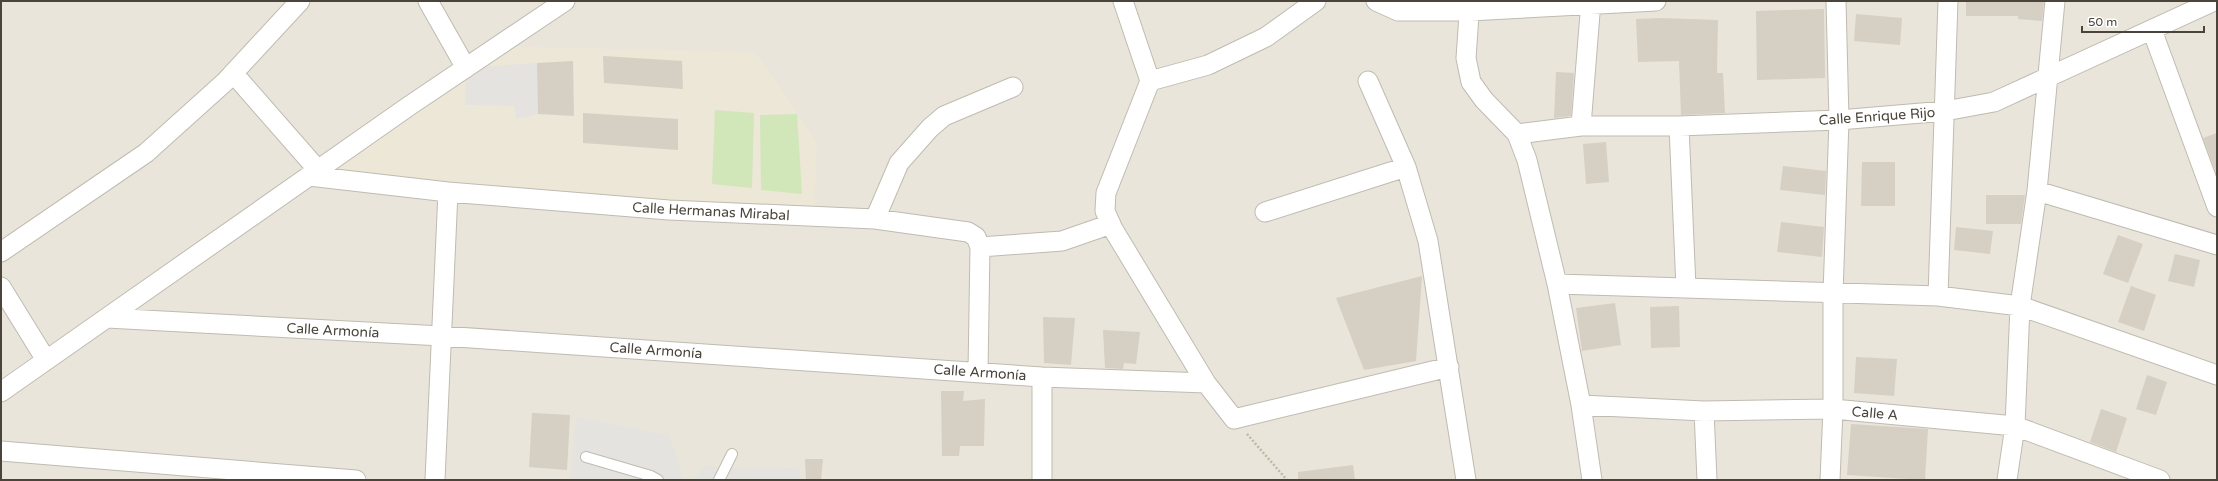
<svg xmlns="http://www.w3.org/2000/svg" width="2218" height="481" font-family="'Varela Round',sans-serif">
<rect width="100%" height="100%" fill="#f5f3ed"/>
<path fill="#e9e5db" d="M1 1H2217V480H1Z"/>
<path fill="#ede7d8" d="M498 46 756 53 817 143 814 216 309 176Z"/>
<path fill="#d1e6b9" d="M715 110 754 113 752 188 712 184Z
M797 114 802 194 761 190 760 115Z"/>
<path fill="#e5e3e0" d="M537 63 538 114 516 119 514 106 465 105 466 68Z
M576 417 669 435 684 480H570Z
M705 466 739 469 799 468 800 480H692Z"/>
<path fill="#d6cfc3" d="M1966 1H2044L2042 21 2018 19V16H1966Z
M1824 9 1825 78 1757 80 1756 11Z
M1856 14 1902 18 1900 45 1854 41Z
M1660 18 1718 20 1717 73H1723L1725 113 1681 115 1679 61 1638 62 1636 19Z
M603 56 682 61 683 89 604 83Z
M573 61 574 116 538 114 537 63Z
M1556 72 1574 73 1571 116 1554 118Z
M583 113 678 119V150L583 143Z
M2217 133V175L2203 138Z
M1606 142 1609 182 1586 184 1583 144Z
M1862 162H1895V206H1861Z
M1783 166 1826 171 1825 195 1780 190Z
M1986 195H2025L2021 224H1986Z
M1781 222 1824 227 1822 257 1777 252Z
M1956 227 1993 231 1990 254 1954 250Z
M2118 235 2143 244 2128 283 2103 274Z
M2175 254 2200 260 2194 287 2168 281Z
M1422 276 1416 361 1364 370 1336 298Z
M2131 286 2156 295 2144 331 2118 322Z
M1615 303 1621 345 1582 351 1576 308Z
M1679 306 1680 347 1651 348 1650 307Z
M1043 317 1075 318 1071 365 1044 363Z
M1103 330 1140 332 1136 364 1124 363 1123 369 1105 368Z
M1856 357 1897 359 1894 396 1854 393Z
M2147 375 2167 382 2156 415 2136 409Z
M941 391H964L963 401 985 399 984 446H960L959 456H942Z
M2101 409 2127 418 2116 452 2090 442Z
M532 413 570 415 567 470 529 467Z
M1851 424 1928 429 1925 480 1847 475Z
M805 459H823L821 480H806Z
M1353 465 1355 480H1298V472Z"/>
<g fill="none" stroke-linecap="round" stroke-linejoin="round">
<defs>
<path id="service" d="M586 457 651 476 658 480
M719 480 732 454"/>
<path id="minor" d="M428 1 466 68
M1123 1 1150 81 1106 193 1105 211 1113 229 1206 383 1234 419 1449 367
M1376 1 1398 11H1470L1656 1
M1470 1 1466 58 1471 82 1484 100 1517 134 1527 160 1557 284 1581 405 1592 480
M2152 30 2217 207
M233 73 318 170
M1150 81 1208 65 1266 37 1316 1
M1368 81 1406 167 1428 241 1466 480
M1581 126 1591 1
M1679 126 1686 288
M1517 134 1581 126H1679L1839 120 1945 111 1994 102 2214 1
M309 176 448 192 669 210 875 219 968 232 976 237 980 247 978 372
M2037 191 2217 245
M1265 212 1406 167
M875 219 899 163 930 128 944 116 1013 87
M980 247 1062 241 1111 224
M1 252 146 153 226 81 300 1
M1557 284 1938 296 2020 306 2217 375
M1 287 46 360
M1938 296 1948 1
M107 318 442 336 1042 377 1206 383
M1 392 409 106 565 1
M1581 405 1704 411 1833 409 2015 426 2160 480
M1704 411 1707 480
M1 451 356 480
M435 480 448 192
M1042 480V377
M1830 480 1833 409V294L1839 120 1836 1
M2007 480 2015 426 2020 306 2037 191 2055 1"/>
</defs>
<use href="#service" stroke="#c0bbb0" stroke-width="12"/>
<use href="#minor" stroke="#c0bbb0" stroke-width="21"/>
<path stroke="#c1b7a2" stroke-width="2.5" stroke-dasharray="2 2" stroke-linecap="butt" d="M1247 434 1287 480"/>
<use href="#service" stroke="#fff" stroke-width="10"/>
<use href="#minor" stroke="#fff" stroke-width="19"/>
</g>
<g text-anchor="middle" stroke-width="3" stroke-linejoin="round" paint-order="stroke">
<g font-size="14" fill="#4a443a" stroke="#fff">
<text transform="translate(1877 116) rotate(-4)" y="5">Calle Enrique Rijo</text>
<text transform="translate(711 211) rotate(3)" y="5">Calle Hermanas Mirabal</text>
<text transform="translate(333 330) rotate(3)" y="5">Calle Armonía</text>
<text transform="translate(656 350) rotate(4)" y="5">Calle Armonía</text>
<text transform="translate(980 372) rotate(4)" y="5">Calle Armonía</text>
<text transform="translate(1875 413) rotate(5)" y="5">Calle A</text>
</g>
</g>
<rect width="2218" height="481" fill="none" stroke="#4a443a" stroke-width="4"/>
<path d="M2082 26v6h122v-6" fill="none" stroke="#4a443a" stroke-width="2"/>
<text x="2088" y="26" font-size="12" fill="#4a443a" stroke="#ffffff" stroke-width="3" paint-order="stroke">50 m</text>
</svg>
